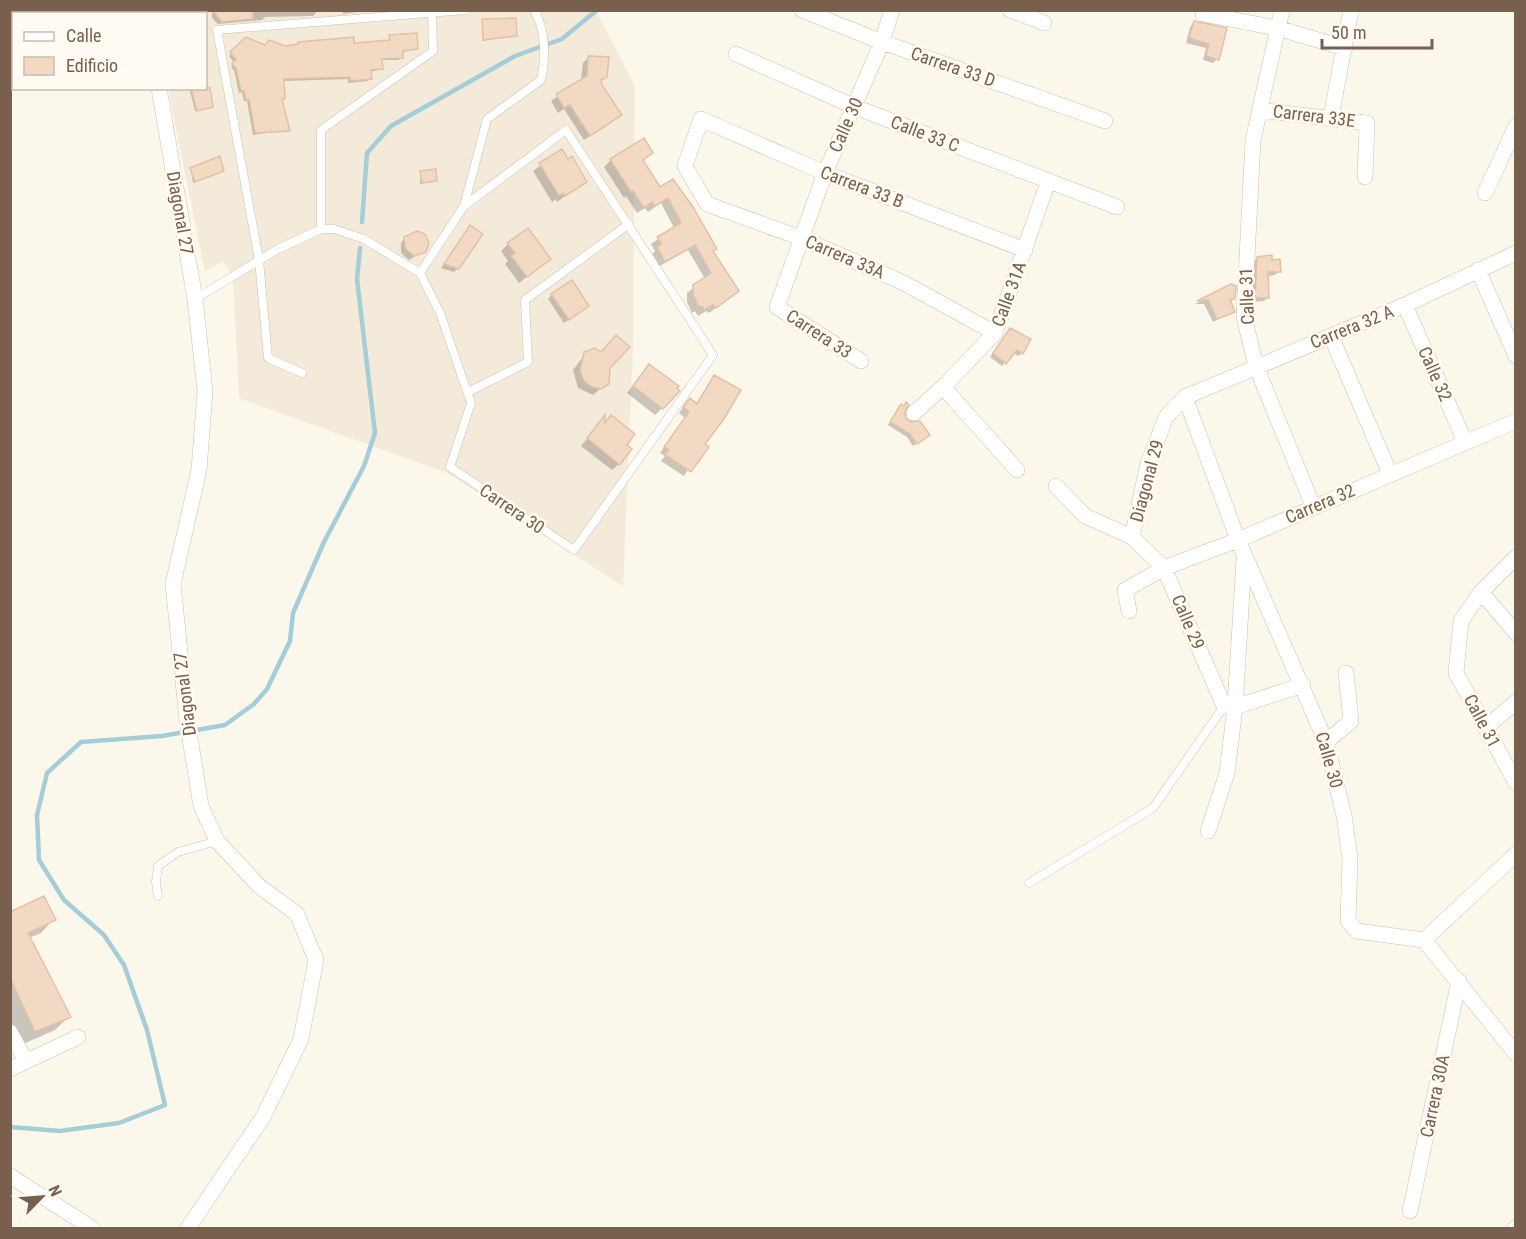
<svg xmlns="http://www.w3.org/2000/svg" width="1526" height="1239" font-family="'Roboto Condensed',sans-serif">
<rect width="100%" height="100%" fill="#fcf7eb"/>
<path fill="#f4ead9" d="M157 11H596L635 86 633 347 623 586 447 473 239 398 233 278 223 261 205 271 168 89 206 88V14L158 13Z"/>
<path fill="#0003" d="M212 10H316V13L313 16 265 17 262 20 218 24 212 18Z
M343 10H372L343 14Z
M483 21 515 35 482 41Z
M1194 22 1225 30 1217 59 1213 63 1203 60 1206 48 1186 43 1190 27Z
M390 36 416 49 402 52 399 60H381V69L370 72 368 81 348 83V79L283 81 284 98 281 101 288 130 253 135 247 101H244L242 92 239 93 234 70 231 67 234 63 229 56 247 39 265 46 284 47 388 42Z
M589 57 606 76 600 81 601 86 620 115 584 140 564 109 558 113 551 101 581 80 583 63Z
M208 86 211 107 195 111 190 91Z
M562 151 585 182 557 202 556 199 552 202 533 171Z
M651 153 642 161 659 189 672 181 712 252 730 297 709 313 706 311 698 316 695 311 692 313 687 302V293L705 279 688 250 658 267 651 255 655 251 651 244 674 228 661 203 648 212 645 208 637 213 626 196 624 198 604 167 611 160Z
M191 169 220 172 193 183Z
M421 173 436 180 420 184Z
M466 231 458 268 454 272 441 268Z
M405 238 424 251 409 260 401 253V243Z
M508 244 549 259 519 283 505 264 508 261 501 251Z
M1258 258 1271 261 1279 271 1275 275 1267 276 1268 297 1264 301 1251 302 1253 262Z
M1231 286 1234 299 1230 302 1233 311 1213 322 1204 304H1195Z
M552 295 587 306 564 323 548 299Z
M1007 334 1022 353 1018 356 1013 353 1002 366 990 357Z
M585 354 609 367 607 383 593 395 578 388 573 370Z
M642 373 662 408 655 415 627 393Z
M714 377 703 444 684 476 661 461 665 456 660 453 685 418 679 413 684 406 695 405Z
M906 404 903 410 905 420 924 438 913 446 907 437 888 425 898 409Z
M611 417 625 445 619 464 612 470 581 446 599 424 603 425Z
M10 913 54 919 41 933 29 938 69 1016 55 1030 21 1045 10 1021Z"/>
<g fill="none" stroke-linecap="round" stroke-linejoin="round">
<path stroke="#a5cdd8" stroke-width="4.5" d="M362 222 367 153 391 126 515 56 562 39 597 10
M10 1127 60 1131 119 1123 165 1105 147 1030 124 965 104 935 64 900 39 860 37 815 47 773 81 742 162 736 225 725 254 704 267 689 290 641 293 613 324 542 364 466 375 433 357 279 360 248"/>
</g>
<path fill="#f2d9c3" stroke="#e4c1a3" stroke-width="1.5" d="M212 10H253V19L222 22Z
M516 18 517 36 483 40 482 19Z
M1194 21 1227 28 1219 60 1206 56 1209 44 1189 38Z
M417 33 418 49 403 51V58L382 59 383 69 371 70 372 79 350 81V77L284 79 285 99H282L290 131 255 133 249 99 246 100 244 91H241L236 68 232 64 236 59 230 52 246 37 265 45 269 40 285 46 298 44V42L354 37V43L390 40 389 35Z
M588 56 609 57 607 77 601 80 602 85 622 115 590 136 570 105 564 108 556 94 587 76Z
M191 88H210L213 107 197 111Z
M644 138 653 153 643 160 660 187 673 179 693 207 717 249 713 251 739 291 716 308 713 305 704 310 702 306 699 307 693 295V285L711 273 695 245 665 262 657 247 661 244 657 237 681 223 668 198 655 206 652 202 644 208 633 191 631 192 610 159Z
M562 149 568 159 572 156 587 182 565 196 563 193 559 196 539 163Z
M220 156 224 171 195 182 190 168Z
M436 169 437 181 422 183 420 171Z
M470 225 483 234 459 269 444 264Z
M528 228 551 259 527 277 511 256 515 253 507 243Z
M417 231 425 234 429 243 426 252 414 256 405 248 404 237Z
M1272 255V260L1280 259 1281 272H1268L1269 298H1255L1257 257Z
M572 280 589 306 569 320 551 294Z
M1231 284 1236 286 1235 299H1230L1235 312 1217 319 1208 300 1197 301Z
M1010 328 1031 339 1023 354 1017 350 1006 364 993 353Z
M616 335 630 347 610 368 609 384 601 389 592 387 584 381 580 371 584 352 595 348 601 352Z
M649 364 679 386 677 388 680 391 663 409 633 386Z
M714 375 741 390 724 419 705 444 709 447 691 472 665 455 669 450 664 447 689 412 683 407 690 398 697 404Z
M906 402 909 405 905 411 906 419 912 422 920 421 930 435 917 444 910 434 890 422 901 404 904 406Z
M605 415V423L611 415 635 434 627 445 632 449 620 465 587 438Z
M44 896 56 920 28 933 71 1017 35 1032 10 978V912Z"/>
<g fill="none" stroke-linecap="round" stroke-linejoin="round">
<defs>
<path id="lane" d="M464 206 487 119 541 80C546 58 546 30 534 10
M321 229V130L433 51 432 12
M195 299 278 249 321 229H334L364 239 420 273 440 313 471 403 450 467 574 550 713 355 566 130 464 206 420 273
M302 373 268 358 259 260 217 30 465 10
M468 392 528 362 525 300 629 224
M1029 883 1153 808 1224 706
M158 896 156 882 158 866 178 852 217 841"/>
<path id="street" d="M146 10 147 14
M802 10 882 42 1105 121
M1010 10 1044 23
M1203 10V14L1277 28 1345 48
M1282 10 1253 140 1244 317 1256 366 1313 506
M736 54 855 107 1117 207
M159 88 195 299 205 391 199 470 173 584 187 720 201 806 217 841 259 886 297 914 316 960 301 1039 263 1117 188 1228
M1260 110 1367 123 1365 177
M1331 117 1351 10
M1485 193 1516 126
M1478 270 1516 356
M1405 305 1465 442
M995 333 904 283 801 238 707 204 685 166 701 119 825 173 1025 250
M1331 336 1390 474
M861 361 777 307 825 173 882 42 892 10
M943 387 1017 470
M1185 397 1238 540 1326 742 1344 815 1350 859 1348 921 1357 931 1424 940 1516 1054
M914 413 943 387 995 333 1048 182
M1056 486 1085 516 1132 537 1164 568 1224 706 1235 707 1303 685
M1132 537 1148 464 1166 417 1185 397 1405 305 1516 253
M1516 557 1481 592 1461 621 1456 673 1516 783
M1481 592 1516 633
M1129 611 1125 590 1164 568 1238 540 1516 421
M1485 728 1516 702
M1326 742 1351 721 1346 673
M1208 831 1227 773 1235 707 1244 559
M1424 940 1516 854
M10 1032 26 1061
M10 1069 78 1037
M10 1176 92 1228
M1410 1211 1459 981
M1515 1228H1516"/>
</defs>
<use href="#lane" stroke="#cfc0af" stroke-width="9"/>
<use href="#street" stroke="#cfc0af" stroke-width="16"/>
<use href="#lane" stroke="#fff" stroke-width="8"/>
<use href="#street" stroke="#fff" stroke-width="15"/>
</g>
<g text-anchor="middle" stroke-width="5" stroke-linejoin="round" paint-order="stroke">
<g font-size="18" fill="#78604d" stroke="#fffbf2">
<text transform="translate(953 67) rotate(19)" y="6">Carrera 33 D</text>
<text transform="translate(1314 116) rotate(7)" y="6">Carrera 33E</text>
<text transform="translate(846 125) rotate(-66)" y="6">Calle 30</text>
<text transform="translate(925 134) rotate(21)" y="6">Calle 33 C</text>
<text transform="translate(862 187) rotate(21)" y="6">Carrera 33 B</text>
<text transform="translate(180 213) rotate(80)" y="6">Diagonal 27</text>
<text transform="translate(845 257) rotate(23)" y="6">Carrera 33A</text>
<text transform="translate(1009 294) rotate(-70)" y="6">Calle 31A</text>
<text transform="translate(1247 296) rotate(-92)" y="6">Calle 31</text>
<text transform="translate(1352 327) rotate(-22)" y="6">Carrera 32 A</text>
<text transform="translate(819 334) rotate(33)" y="6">Carrera 33</text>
<text transform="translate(1435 374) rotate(66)" y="6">Calle 32</text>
<text transform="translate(1147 481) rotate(-75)" y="6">Diagonal 29</text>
<text transform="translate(1320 504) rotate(-23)" y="6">Carrera 32</text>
<text transform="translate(512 509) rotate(34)" y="6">Carrera 30</text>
<text transform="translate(1188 622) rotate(67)" y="6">Calle 29</text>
<text transform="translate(185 694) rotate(-97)" y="6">Diagonal 27</text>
<text transform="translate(1482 721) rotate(62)" y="6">Calle 31</text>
<text transform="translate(1329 760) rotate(74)" y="6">Calle 30</text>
<text transform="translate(1435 1096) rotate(-78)" y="6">Carrera 30A</text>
</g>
</g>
<rect width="1526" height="1239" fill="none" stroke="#78604d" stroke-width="24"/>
<rect x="12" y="12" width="195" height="78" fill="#fffbf2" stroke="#c9bdb0" stroke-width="1.5"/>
<rect x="24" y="32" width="30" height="9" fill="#ffffff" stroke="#c9bdb0" stroke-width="1.5"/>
<text x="66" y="42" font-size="18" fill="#78604d">Calle</text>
<rect x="24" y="57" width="30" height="18" fill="#f2d9c3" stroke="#c9bdb0" stroke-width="1.5"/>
<text x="66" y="72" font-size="18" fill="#78604d">Edificio</text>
<g transform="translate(42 1197) rotate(65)" stroke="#fffbf2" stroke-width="4.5" paint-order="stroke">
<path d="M0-4.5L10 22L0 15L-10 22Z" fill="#78604d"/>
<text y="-9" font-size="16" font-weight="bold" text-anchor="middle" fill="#78604d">N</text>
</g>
<path d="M1322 39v9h110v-9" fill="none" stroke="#78604d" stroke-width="3"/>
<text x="1331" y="39" font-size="18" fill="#78604d" stroke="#fffbf2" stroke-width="4.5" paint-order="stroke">50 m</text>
</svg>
